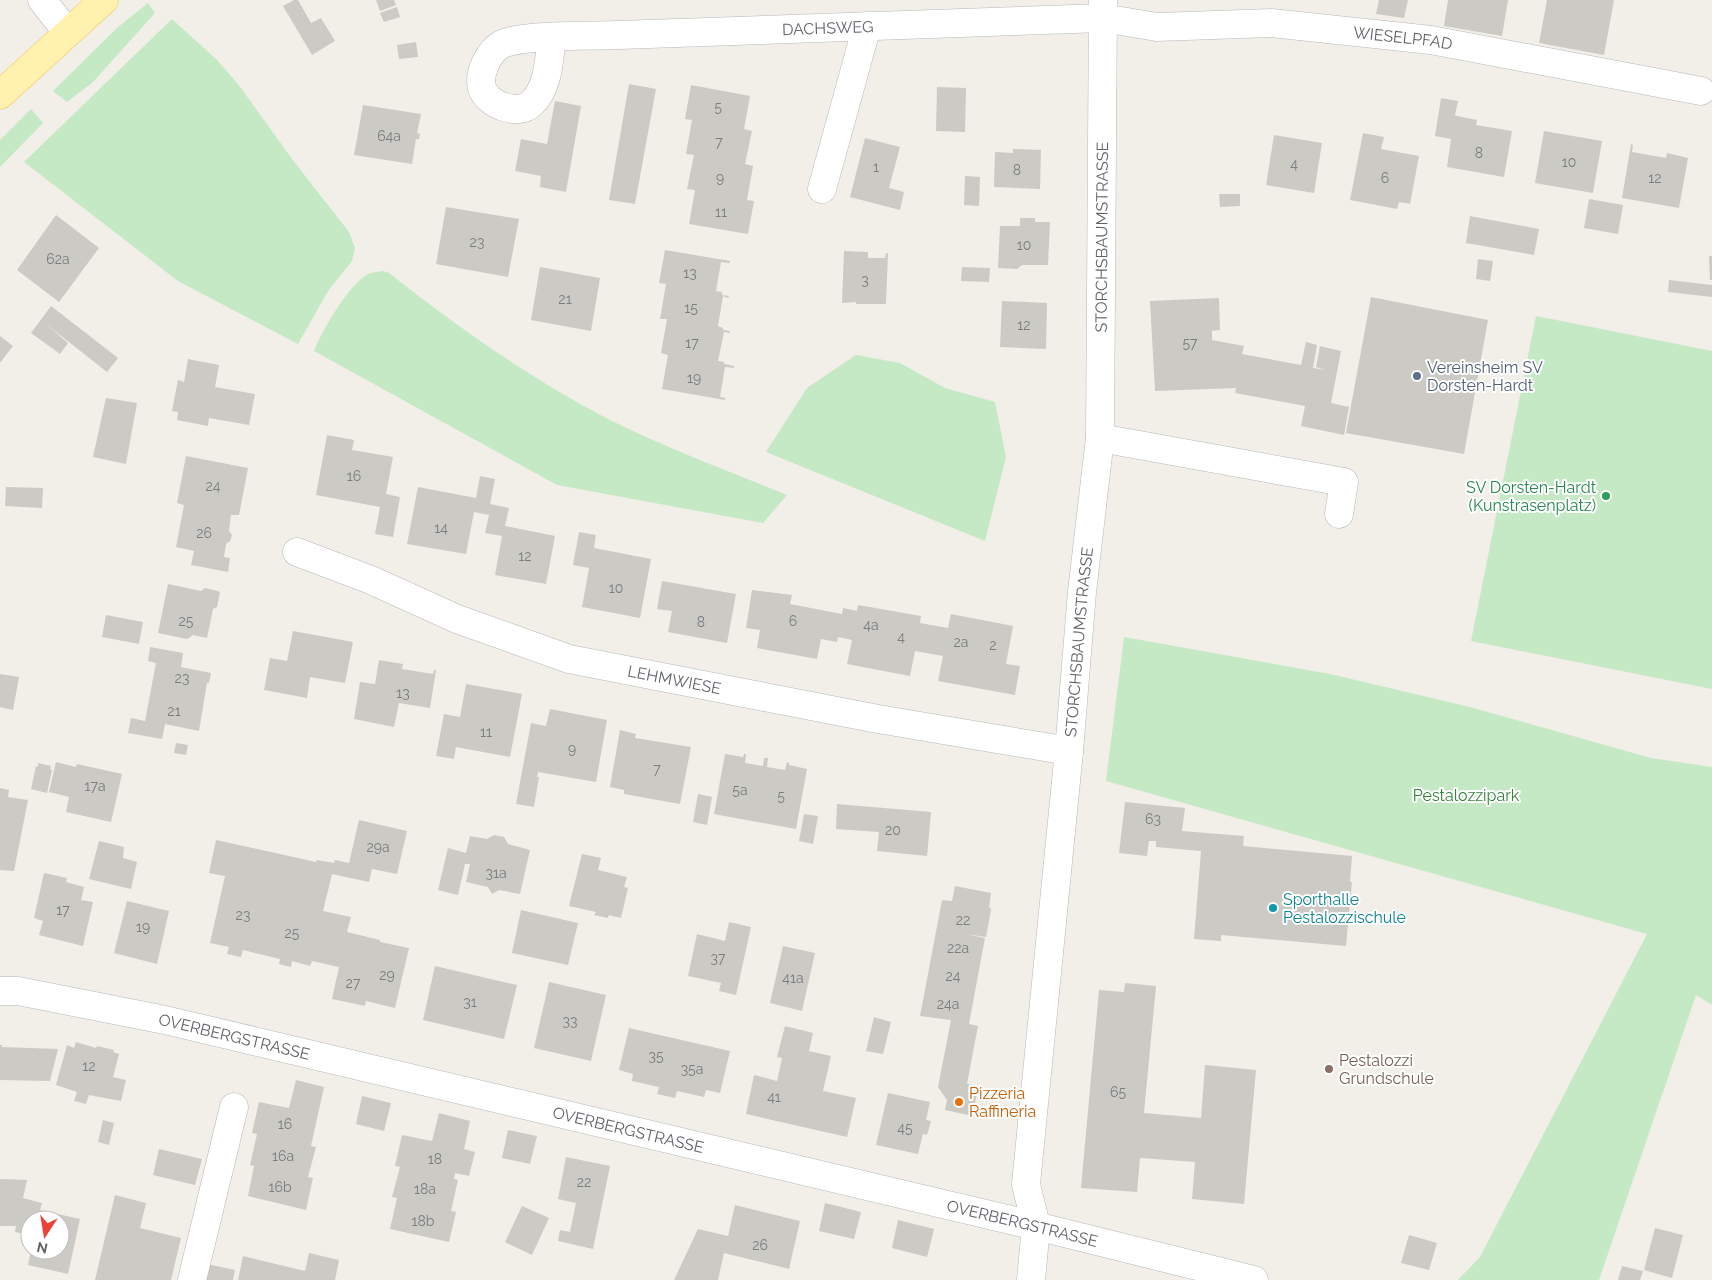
<svg xmlns="http://www.w3.org/2000/svg" width="1712" height="1280" font-family="Raleway,sans-serif">
<rect width="100%" height="100%" fill="#f1efe8"/>
<path fill="#c5e8c5" d="M148 3 155 13 93 82 67 102 53 91 118 27Z
M172 19 217 60 238 84 295 163 349 232 355 248 352 261 328 291 298 344 178 281 24 162Z
M31 109 43 123 0 167V140Z
M383 271 389 273C459 328 532 380 612 421 669 449 728 471 787 495L763 523 557 485 314 351C322 331 348 285 368 274 372 272 378 272 383 271Z
M1536 316 1712 351V689L1471 641Z
M856 355 900 363 945 388 995 402 1006 457 985 541 766 452 807 388Z
M1124 637 1330 674 1470 707 1651 758 1712 767V1005L1696 995 1599 1280H1458L1480 1257 1647 934 1106 781Z"/>
<path fill="#cccac5" d="M294 0H298L311 23 321 18 335 41 312 55 283 6Z
M376 0H394L396 5 380 11Z
M1379 0H1408L1404 18 1376 14Z
M1448 0H1508L1502 36 1444 26Z
M1547 0H1614L1604 55 1539 43Z
M397 7 400 17 384 22 380 13Z
M416 42 418 57 399 59 397 45Z
M629 84 656 89 635 204 609 200Z
M691 85 750 96 744 129 752 131 745 164 753 166 747 200 754 201 748 234 689 224 695 190 687 189 694 155 686 154 692 120 685 119Z
M937 87 966 88 965 132 936 131Z
M1441 98 1458 101 1455 115 1457 116 1477 120 1476 125 1512 131 1504 177 1447 167 1451 139 1435 136Z
M555 101 581 106 566 192 540 187 541 176 515 171 521 139 547 144Z
M363 105 421 114 417 133 420 134 419 139H416L412 164 354 155Z
M1544 131 1602 141 1593 193 1535 183Z
M1363 133 1384 137 1381 149 1419 156 1410 204 1399 202 1397 209 1350 200Z
M1274 135 1322 143 1314 193 1266 185Z
M865 138 900 147 889 188 904 192 900 210 850 197Z
M1631 144 1633 145 1632 152 1666 158 1667 153 1688 158 1679 208 1622 198Z
M1013 149 1041 150 1040 189 994 187 995 152 1013 153Z
M965 176 980 177 979 206 964 205Z
M1219 194H1240V206L1220 207Z
M1589 199 1623 205 1618 234 1584 228Z
M446 207 519 219 508 277 436 264Z
M56 215 99 248 59 302 17 270Z
M1470 216 1539 229 1534 255 1466 243Z
M1020 218H1035V222H1050L1048 265H1022L1017 269 998 268 1000 226H1020Z
M665 250 730 261V263L721 262 716 291 722 292V295L729 296 728 298 723 296 718 326 723 328V330L730 331V333L724 332 718 361 724 362V364L734 366V368L725 367 720 397 725 398V400L662 389 668 355 661 353 667 319H660L666 284 659 283Z
M844 251 868 252V258H885L886 253H888L886 304H856V302L842 303Z
M1709 256H1712V280H1710Z
M1478 259 1493 261 1490 281 1476 279Z
M540 267 600 278 591 331 531 320Z
M962 267 990 268 989 282 961 281Z
M1669 280 1712 285V297L1668 292Z
M1371 297 1488 320 1464 454 1346 433Z
M1219 298 1220 330 1212 331V340L1244 346 1242 354 1301 365 1306 342 1317 345 1313 368 1325 370 1316 367 1320 346 1341 351 1331 403 1349 407 1344 435 1301 426 1305 406 1235 393 1236 388 1155 391 1150 301Z
M1002 301 1047 303 1046 349 1000 347Z
M51 306 118 358 107 372 46 324 68 343 60 354 31 333Z
M0 336 13 346 0 363Z
M188 359 219 365 215 387 255 394 249 425 209 418 208 426 177 420 178 412 172 411 178 380 184 382Z
M106 398 137 403 126 464 93 457Z
M327 435 354 440 352 450 393 457 386 494 400 497 393 537 375 534 380 507 316 495Z
M186 456 248 468 239 515H231L229 531 232 535 230 541 226 544 224 557 230 558 228 572 191 565 194 551 176 547 184 505 177 503Z
M480 476 495 479 490 504 509 508 505 526 555 536 546 584 495 575 502 536 485 533 489 515 474 512 466 554 407 544 418 487 476 498Z
M6 487 43 488 42 508 5 506Z
M579 532 596 535 594 548 651 559 640 618 582 607 589 568 573 565Z
M662 581 736 594 727 643 668 632 672 611 657 609Z
M168 584 201 591 205 588 218 591 220 593 217 607 213 609 207 638 193 635 187 639 158 633Z
M752 590 792 595 790 604 842 614 843 608 857 611 858 605 921 616 920 623 948 628 951 614 1013 626 1006 664 1020 666 1015 695 938 681 943 656 915 651 910 676 847 664 852 640 838 637 837 642 821 639 817 659 757 648 760 630 746 628Z
M106 615 143 622 139 644 102 637Z
M293 631 353 642 345 683 310 677 307 698 264 690 270 658 287 661Z
M150 647 183 653 181 667 211 673 209 683H207L199 731 165 724 162 739 128 733 131 718 145 721 156 663 148 661Z
M379 660 403 664 402 669 433 674 434 670H436L430 708 399 703 394 727 354 719 360 682 375 684Z
M0 674 19 677 13 710 0 707Z
M466 684 522 694 510 757 456 747 454 759 436 756 444 714 460 717Z
M550 709 607 720 596 782 538 772 537 777H539L534 807 516 804 531 723 546 726Z
M620 730 636 734 635 738 691 747 680 804 624 794V790L610 787Z
M176 743 188 745 186 755 174 753Z
M725 754 743 757 744 754H746L745 763 763 766 764 758H768L767 767 785 770 787 762 789 763V765L807 769 796 829 714 814Z
M56 762 76 767 77 764 122 774 111 822 66 812 69 797 49 792Z
M38 763 51 766 50 769 52 770 47 793 31 789 36 766 38 767Z
M0 788 9 790 8 797 28 800 14 871 0 870Z
M698 794 712 797 707 825 693 822Z
M1125 802 1185 808 1182 831 1244 836 1243 846 1352 856 1350 882H1352L1346 946 1221 935V941L1194 939 1201 851 1156 847V841H1149L1147 856 1119 853Z
M837 804 931 812 927 856 877 851 879 832 836 829Z
M804 814 818 816 813 844 799 841Z
M359 820 407 831 397 874 372 869 369 882 332 874 323 911 351 917 347 932 380 940V942L409 948 395 1008 366 1001 365 1006 332 999 339 967 312 961 310 966 292 961 291 967 279 964 280 959 243 950 241 957 227 954 229 947 210 943 225 876 209 873 216 840 316 862 317 860 334 863 335 860 349 863Z
M494 835 504 837 508 844 530 850 520 894 499 890 492 894 488 887 466 882 470 864H465L458 895 438 890 448 848 466 853 470 836 487 839Z
M99 841 124 847 123 858 137 862 131 889 89 879Z
M582 854 601 858 598 870 627 877 624 887 628 888 621 918 609 915 608 918 594 915 596 912 569 906Z
M44 873 67 878 66 882 84 887 81 900 93 902 83 946 39 935 43 921 34 918Z
M955 886 991 893 989 908H991V910L986 937 965 934 985 938 969 1024 978 1026 967 1084 978 1086 973 1116 945 1110 947 1100 938 1087 951 1020 920 1016 942 900 952 901Z
M127 901 169 911 157 964 114 953Z
M521 910 578 923 568 965 512 953Z
M729 922 751 927 736 995 719 991 721 983 688 976 697 934 725 941Z
M783 946 815 953 802 1011 770 1003Z
M435 966 517 985 504 1039 423 1020Z
M549 982 606 995 591 1061 534 1048Z
M1125 983 1156 986 1144 1113 1201 1118 1205 1065 1256 1070 1244 1204 1192 1199 1195 1162 1140 1158 1137 1192 1081 1188 1099 990 1124 992Z
M874 1017 891 1022 883 1054 866 1051Z
M785 1026 813 1033 809 1051 831 1056 823 1091 856 1098 847 1137 746 1114 754 1075 777 1081 782 1058 777 1057Z
M629 1028 730 1051 720 1093 706 1090 704 1097 677 1091 675 1098 657 1094 659 1087 632 1081 633 1074 619 1070Z
M76 1042 96 1048 97 1046 114 1050 113 1052 119 1054 113 1077 126 1080 121 1101 89 1095 86 1104 74 1101 77 1092 56 1085 67 1045 74 1048Z
M0 1045H2V1047L58 1049 50 1081 0 1080Z
M296 1080 324 1087 311 1146 316 1147 308 1177 313 1178 306 1210 248 1196 254 1166 250 1165 257 1134 252 1133 259 1102 289 1108Z
M888 1093 930 1102 926 1120 931 1121 927 1135 923 1134 918 1154 876 1145Z
M362 1096 391 1103 384 1131 356 1124Z
M439 1113 470 1121 464 1149 475 1152 469 1176 455 1173 454 1179 458 1180 451 1211 456 1212 449 1242 390 1229 397 1198 392 1197 400 1167 395 1166 402 1135 432 1141Z
M103 1120 114 1123 109 1145 98 1142Z
M508 1130 537 1136 530 1164 502 1158Z
M159 1149 202 1159 195 1185 153 1175Z
M566 1157 610 1166 593 1249 558 1241 560 1230 570 1232 576 1203 558 1199Z
M0 1179 27 1180 23 1198 42 1203 40 1210 80 1219 68 1274 28 1265 31 1250H60V1220H30V1235L15 1232 16 1226H0Z
M115 1195 146 1203 140 1228 181 1238 171 1280H95Z
M825 1203 861 1212 854 1239 819 1231Z
M735 1205 800 1221 789 1269 724 1253 718 1280H674L698 1229 728 1236Z
M522 1206 549 1218 532 1255 505 1242Z
M898 1220 934 1229 927 1257 892 1248Z
M1655 1228 1683 1235 1672 1278 1644 1270Z
M1409 1235 1437 1243 1429 1270 1401 1263Z
M309 1253 339 1260 335 1280H238L243 1256 305 1271Z
M207 1264 235 1270 233 1280H203Z
M1622 1266 1643 1271 1640 1280H1618Z"/>
<g fill="none" stroke-linecap="round" stroke-linejoin="round">
<defs>
<g id="minor">
<path d="M42 0 67 32"/>
<path id="s1" d="M552 37C549 58 549 88 531 104 518 116 487 105 482 88 478 73 489 51 502 44 524 34 592 36 619 35 780 29 942 24 1103 18L1157 27 1271 23 1431 40 1701 91"/>
<path d="M822 189 867 26"/>
<path d="M1100 438 1344 482 1339 514"/>
<path id="s2" d="M297 552 371 580 457 619 569 659 878 719 1069 751"/>
<path id="s3" d="M0 991H18L165 1020 1036 1226 1254 1280"/>
<path d="M192 1280 234 1107"/>
<path id="s4" d="M1031 1280 1036 1226 1026 1184 1069 751 1082 592 1100 438 1103 1"/>
</g>
<path id="major" d="M0 95 104 0"/>
</defs>
<use href="#minor" stroke="#b5b8bc" stroke-width="29"/>
<use href="#major" stroke="#f2c960" stroke-width="29"/>
<use href="#minor" stroke="#fff" stroke-width="28"/>
<use href="#major" stroke="#fff2af" stroke-width="28"/>
</g>
<circle fill="#5c6f8a" stroke="#fff" stroke-width="2" cx="1417" cy="376" r="5"/>
<circle fill="#2e9e5b" stroke="#fff" stroke-width="2" cx="1606" cy="496" r="5"/>
<circle fill="#0f9aa8" stroke="#fff" stroke-width="2" cx="1273" cy="908" r="5"/>
<circle fill="#8d6e63" stroke="#fff" stroke-width="2" cx="1329" cy="1069" r="5"/>
<circle fill="#e8710a" stroke="#fff" stroke-width="2" cx="959" cy="1102" r="5"/>
<g text-anchor="middle" stroke-width="4" stroke-linejoin="round" paint-order="stroke">
<g font-size="14" fill="#7a7d7f">
<text x="718" y="112">5</text>
<text x="389" y="141">64a</text>
<text x="719" y="147">7</text>
<text x="1479" y="158">8</text>
<text x="1569" y="167">10</text>
<text x="1294" y="169">4</text>
<text x="876" y="172">1</text>
<text x="1017" y="175">8</text>
<text x="720" y="183">9</text>
<text x="1385" y="183">6</text>
<text x="1655" y="183">12</text>
<text x="721" y="217">11</text>
<text x="477" y="247">23</text>
<text x="1024" y="250">10</text>
<text x="58" y="264">62a</text>
<text x="690" y="278">13</text>
<text x="865" y="285">3</text>
<text x="565" y="304">21</text>
<text x="691" y="313">15</text>
<text x="1024" y="330">12</text>
<text x="692" y="348">17</text>
<text x="1190" y="348">57</text>
<text x="694" y="383">19</text>
<text x="354" y="481">16</text>
<text x="213" y="491">24</text>
<text x="441" y="533">14</text>
<text x="204" y="538">26</text>
<text x="525" y="561">12</text>
<text x="616" y="593">10</text>
<text x="186" y="626">25</text>
<text x="793" y="626">6</text>
<text x="701" y="627">8</text>
<text x="871" y="630">4a</text>
<text x="901" y="642">4</text>
<text x="961" y="647">2a</text>
<text x="993" y="650">2</text>
<text x="182" y="683">23</text>
<text x="403" y="698">13</text>
<text x="174" y="716">21</text>
<text x="486" y="737">11</text>
<text x="572" y="754">9</text>
<text x="657" y="774">7</text>
<text x="95" y="791">17a</text>
<text x="740" y="795">5a</text>
<text x="781" y="801">5</text>
<text x="1153" y="824">63</text>
<text x="893" y="835">20</text>
<text x="378" y="852">29a</text>
<text x="496" y="878">31a</text>
<text x="63" y="915">17</text>
<text x="243" y="920">23</text>
<text x="963" y="925">22</text>
<text x="143" y="932">19</text>
<text x="292" y="938">25</text>
<text x="958" y="953">22a</text>
<text x="718" y="963">37</text>
<text x="387" y="980">29</text>
<text x="953" y="981">24</text>
<text x="793" y="983">41a</text>
<text x="353" y="988">27</text>
<text x="470" y="1007">31</text>
<text x="948" y="1009">24a</text>
<text x="570" y="1026">33</text>
<text x="656" y="1061">35</text>
<text x="89" y="1071">12</text>
<text x="692" y="1074">35a</text>
<text x="1118" y="1097">65</text>
<text x="774" y="1102">41</text>
<text x="285" y="1129">16</text>
<text x="905" y="1133">45</text>
<text x="283" y="1161">16a</text>
<text x="435" y="1164">18</text>
<text x="584" y="1187">22</text>
<text x="280" y="1192">16b</text>
<text x="425" y="1194">18a</text>
<text x="423" y="1226">18b</text>
<text x="760" y="1250">26</text>
</g>
<g font-size="16" fill="#5f6368" stroke="#fff">
<text dy="6" stroke="none"><textPath href="#s1" startOffset="508">DACHSWEG</textPath></text>
<text dy="6" stroke="none"><textPath href="#s1" startOffset="1085">WIESELPFAD</textPath></text>
<text dy="6" stroke="none"><textPath href="#s4" startOffset="1048">STORCHSBAUMSTRASSE</textPath></text>
<text dy="6" stroke="none"><textPath href="#s4" startOffset="642">STORCHSBAUMSTRASSE</textPath></text>
<text dy="6" stroke="none"><textPath href="#s2" startOffset="400">LEHMWIESE</textPath></text>
<text dy="6" stroke="none"><textPath href="#s3" startOffset="239">OVERBERGSTRASSE</textPath></text>
<text dy="6" stroke="none"><textPath href="#s3" startOffset="644">OVERBERGSTRASSE</textPath></text>
<text dy="6" stroke="none"><textPath href="#s3" startOffset="1049">OVERBERGSTRASSE</textPath></text>
</g>
<g font-size="16" fill="#4e5e75" stroke="#fff" text-anchor="start">
<text x="1427" y="373">Vereinsheim SV<tspan x="1427" dy="18">Dorsten-Hardt</tspan></text>
</g>
<g font-size="16" fill="#27864d" stroke="#fff" text-anchor="end">
<text x="1596" y="493">SV Dorsten-Hardt<tspan x="1596" dy="18">(Kunstrasenplatz)</tspan></text>
</g>
<g font-size="16" fill="#348238" stroke="#fff">
<text x="1466" y="801">Pestalozzipark</text>
</g>
<g font-size="16" fill="#0d838f" stroke="#fff" text-anchor="start">
<text x="1283" y="905">Sporthalle<tspan x="1283" dy="18">Pestalozzischule</tspan></text>
</g>
<g font-size="16" fill="#785e54" stroke="#fff" text-anchor="start">
<text x="1339" y="1066">Pestalozzi<tspan x="1339" dy="18">Grundschule</tspan></text>
</g>
<g font-size="16" fill="#c56008" stroke="#fff" text-anchor="start">
<text x="969" y="1099">Pizzeria<tspan x="969" dy="18">Raffineria</tspan></text>
</g>
</g>
<g transform="translate(45 1235) rotate(192)"><circle r="24" fill="#ffffff" stroke="#bfc1c3"/>
<path d="M0-4L9 19L0 12L-9 19Z" fill="#ea4335"/>
<text y="-8" font-size="14" font-weight="bold" text-anchor="middle" fill="#5f6368">N</text>
</g>
</svg>
